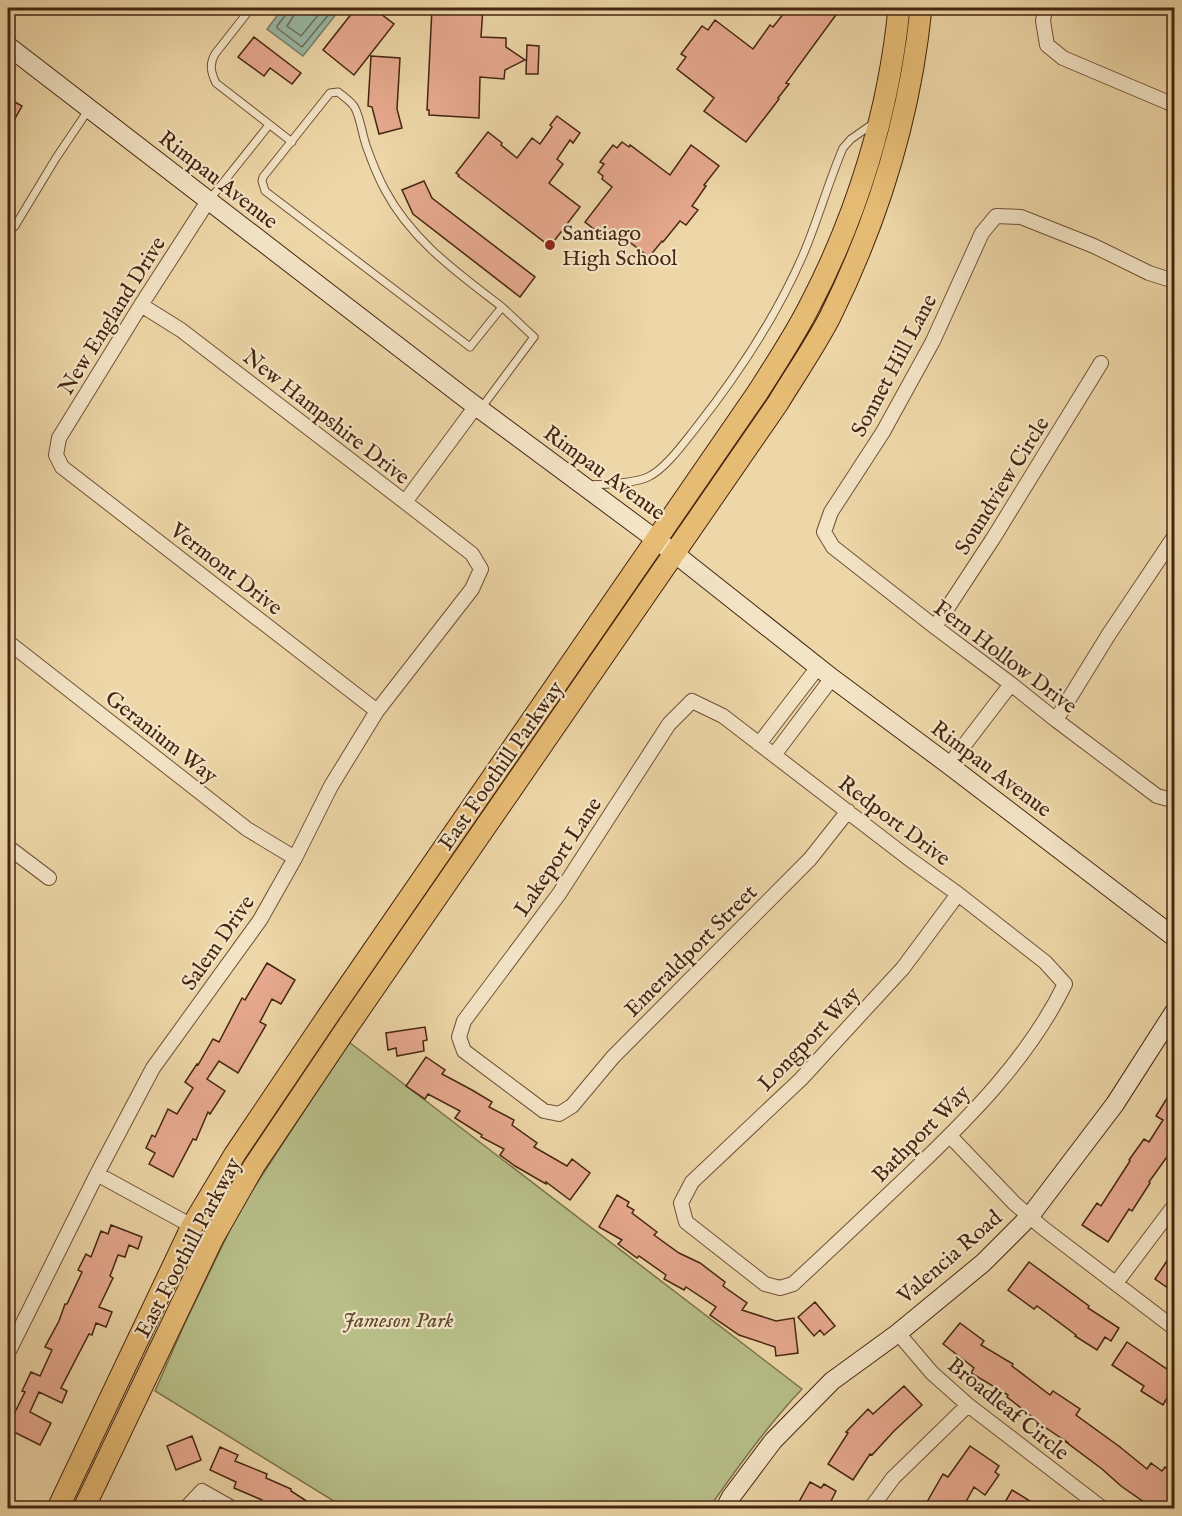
<svg xmlns="http://www.w3.org/2000/svg" width="1182" height="1516" font-family="'IM FELL English',serif">
<rect width="100%" height="100%" fill="#edd6a7"/>
<filter id="stains"><feTurbulence type="fractalNoise" baseFrequency=".00333" numOctaves="4"/><feColorMatrix values="0 0 0 0 .2 0 0 0 0 .09 0 0 0 0 .02 0 0 0 .5 -.17"/></filter>
<radialGradient id="worn" r=".72"><stop offset=".6" stop-color="#630" stop-opacity="0"/><stop offset="1" stop-color="#630" stop-opacity=".3"/></radialGradient>
<path fill="#b7be88" stroke="#7e724c" stroke-width="1.5" d="M349 1042 802 1389C767 1426 738 1467 709 1508H345L155 1391 185 1323 240 1209Z"/>
<path fill="#99b9a6" stroke="#787e6a" stroke-width="1.5" d="M283 8H341L303 56 267 29Z"/>
<g fill="none" stroke-linecap="round" stroke-linejoin="round">
<path stroke="#706f5c" stroke-width="1.5" d="M288 8 287 13 277 26V28L302 47 334 8
M295 8 294 15 287 26 301 36 324 8"/>
</g>
<path fill="#e7a98f" stroke="#462511" stroke-width="1.5" d="M356 8H373L394 24 354 75 323 50Z
M432 8H483L481 37 506 38V47L525 60 505 70 504 79 480 77 479 118 429 115V110H427Z
M788 8H841L786 83 789 84 778 98 779 99 746 142 704 111 714 98 677 69 686 57 681 54 702 26 708 30 715 20 753 49 770 25 773 27Z
M254 37 301 73 292 84 270 68 264 76 238 57Z
M527 45 539 46 538 74H526Z
M371 56 400 58 397 109 402 128 379 134 372 107 368 106Z
M8 98 22 106 8 131Z
M557 116 580 133 573 143 570 140 557 159 563 164 549 183 580 207 551 245 548 242 547 244 496 205 458 176 459 175 456 173 488 132 502 143 501 145 517 158 532 138 540 144 552 127 550 125Z
M622 142 629 147 630 145 670 175 691 145 719 166 704 185 706 186 692 206 698 210 686 225 680 221 663 242 662 241 649 257 615 231 608 240 585 222 612 187 602 179 603 176 598 172 604 164 600 162 613 145 617 148Z
M424 181 432 198 535 277 520 297 413 214 402 190Z
M267 963 295 980 281 1004 272 999 260 1022 266 1025 238 1073 219 1061 207 1079 225 1091 210 1114 208 1112 196 1140 193 1139 173 1177 149 1164 155 1153 146 1148 152 1135 155 1137 168 1109 177 1114 193 1088 185 1082 197 1064 198 1065 213 1039 219 1042 242 998 245 1000Z
M425 1027 427 1040 423 1041 424 1051 397 1056 396 1048 388 1050 386 1033Z
M426 1057 445 1070 442 1074 472 1090 492 1102 489 1107 514 1120 512 1125 537 1143 534 1147 567 1166 572 1159 590 1173 570 1200 546 1182V1184L515 1166 500 1155 504 1149 481 1137 482 1135 455 1118 460 1111 428 1094 425 1099 406 1086Z
M1174 1087V1147L1149 1182 1150 1183 1132 1211 1129 1209 1108 1242 1082 1225 1097 1203 1101 1206 1130 1161 1129 1160 1144 1139 1149 1142 1163 1120 1156 1116Z
M617 1195 629 1202 627 1206 634 1210 632 1213 657 1232 654 1235 679 1253 700 1263 725 1282 723 1286 747 1303 742 1310 776 1321 794 1318 798 1353 776 1356 775 1347 739 1335 710 1315 716 1307 686 1287 684 1290 664 1279 666 1275 639 1256 637 1258 618 1244 622 1240 599 1227Z
M111 1225 142 1237 138 1249 129 1245 125 1257 118 1255 110 1276 113 1278 99 1307 112 1312 106 1327 96 1323 92 1335 89 1334 61 1388 67 1391 62 1403 39 1392 30 1412 51 1423 40 1445 8 1429V1426L25 1392 22 1391 31 1372 40 1376 52 1350 45 1347 59 1321 65 1304H67L82 1272 78 1270 86 1254 91 1257 101 1231 108 1234Z
M1174 1250V1292L1155 1279Z
M1029 1262 1089 1306 1088 1308 1119 1328 1111 1341 1105 1337 1097 1350 1075 1336 1076 1335 1037 1306 1034 1309 1008 1290Z
M815 1302 835 1326 824 1335 820 1330 814 1336 798 1317Z
M960 1323 984 1341 981 1345 1013 1364 1012 1366 1050 1395 1053 1391 1080 1409 1076 1415 1120 1447 1147 1469 1151 1463 1162 1471 1165 1467 1174 1474V1509H1154L1121 1486 1102 1469 1066 1442H1067L1034 1420 1035 1419 1007 1397 1008 1395 971 1373 974 1368 943 1344Z
M1127 1342 1174 1374V1386L1163 1405 1141 1391 1144 1386 1112 1365Z
M904 1386 922 1405 894 1431 872 1455 870 1454 853 1480 828 1464 848 1433 846 1432 868 1409 873 1414Z
M192 1436 201 1460 176 1470 167 1446Z
M970 1446 999 1466 995 1472 999 1475 985 1495 974 1487 962 1509H923L943 1474 948 1477Z
M220 1447 238 1455 235 1461 267 1474 266 1478 291 1489V1491L319 1509H275L261 1503 262 1500 234 1488 236 1482 210 1470Z
M810 1482 821 1488 824 1484 836 1491 827 1509H795Z
M1012 1490 1043 1509H1001Z"/>
<g fill="none" stroke-linecap="round" stroke-linejoin="round">
<defs>
<path id="lane" d="M251 8 215 54C209 64 211 73 216 83L292 142
M8 18 13 10 10 8
M210 199 269 125
M8 232 15 226 56 158 89 109
M482 407 534 337 502 307 470 347 265 191 262 181 263 177 330 93 338 92C344 97 351 101 355 108 361 120 362 135 367 148 372 162 378 177 385 190 412 241 458 273 502 307
M589 485C605 484 633 484 648 477 665 469 683 444 695 429 737 376 776 317 803 255 818 220 828 183 843 148L851 139 874 123"/>
<path id="street" d="M1045 8 1043 21 1047 45 1063 58 1174 105
M208 201 141 305 59 438 56 455 62 467 377 711
M1174 281 1149 273 1094 246 1021 217 996 216 982 233 933 341 883 432 831 512 824 532 833 547 935 627 1011 684 1056 720 1157 796 1172 800 1174 799
M405 502 476 406
M935 627 994 537 1101 363
M8 642 247 829 295 858
M1056 720 1109 634 1174 537
M759 744 818 667
M774 755 832 678
M949 765 1011 684
M848 811 810 859 613 1057 572 1106 559 1114 544 1111 464 1051 459 1037 464 1021 559 894 669 724 692 701 723 716 908 858 958 894 1045 962 1065 984C1029 1058 969 1118 910 1174 871 1211 832 1248 793 1284L780 1288 765 1284 686 1222 681 1203 692 1182 801 1079 903 968 958 894
M8 847 49 878
M950 1136 1014 1203 1043 1228 1174 1328
M97 1174 192 1226
M1116 1283 1174 1206
M898 1333 932 1373 968 1405 1102 1508
M8 1353 97 1174 153 1068 260 920 295 858 331 786 377 711 472 589 481 569 472 554 405 502 181 330 141 305
M186 1508 202 1491 232 1508
M871 1508 893 1478 968 1405"/>
<path id="secondary" d="M8 46 465 398 674 553 832 678 949 765 1174 937
M725 1508 731 1497 773 1441 832 1381 898 1333 983 1263 1030 1216 1115 1104 1174 1012"/>
<path id="primary" d="M58 1508 192 1226 235 1154 330 1013 758 392C775 365 793 338 808 309 857 216 889 112 899 8
M84 1508 213 1238 254 1166 348 1026 778 403C795 375 815 346 830 317 879 218 910 118 921 8"/>
</defs>
<use href="#lane" stroke="#705136" stroke-width="9"/>
<use href="#street" stroke="#705136" stroke-width="16"/>
<use href="#secondary" stroke="#462511" stroke-width="20"/>
<use href="#primary" stroke="#462511" stroke-width="23"/>
<use href="#lane" stroke="#f3e4c6" stroke-width="7"/>
<use href="#street" stroke="#f3e4c6" stroke-width="14"/>
<use href="#secondary" stroke="#f3e4c6" stroke-width="18"/>
<use href="#primary" stroke="#e6bb74" stroke-width="21"/>
</g>
<circle fill="#8f2418" stroke="#f3e4c6" stroke-width="2" cx="550" cy="245" r="6"/>
<g text-anchor="middle" stroke-width="4.5" stroke-linejoin="round" paint-order="stroke">
<g font-size="22" fill="#462511" stroke="#f3e4c6">
<text transform="translate(219 179) rotate(38)" y="8">Rimpau Avenue</text>
<text transform="translate(111 315) rotate(-58)" y="8">New England Drive</text>
<text transform="translate(893 365) rotate(-62)" y="8">Sonnet Hill Lane</text>
<text transform="translate(327 416) rotate(38)" y="8">New Hampshire Drive</text>
<text transform="translate(605 472) rotate(36)" y="8">Rimpau Avenue</text>
<text transform="translate(1001 485) rotate(-58)" y="8">Soundview Circle</text>
<text transform="translate(227 568) rotate(38)" y="8">Vermont Drive</text>
<text transform="translate(1006 656) rotate(37)" y="8">Fern Hollow Drive</text>
<text transform="translate(162 736) rotate(38)" y="8">Geranium Way</text>
<text transform="translate(500 765) rotate(-55)" y="8">East Foothill Parkway</text>
<text transform="translate(992 768) rotate(37)" y="8">Rimpau Avenue</text>
<text transform="translate(895 820) rotate(37)" y="8">Redport Drive</text>
<text transform="translate(557 856) rotate(-56)" y="8">Lakeport Lane</text>
<text transform="translate(217 942) rotate(-55)" y="8">Salem Drive</text>
<text transform="translate(690 950) rotate(-45)" y="8">Emeraldport Street</text>
<text transform="translate(808 1038) rotate(-46)" y="8">Longport Way</text>
<text transform="translate(920 1133) rotate(-45)" y="8">Bathport Way</text>
<text transform="translate(187 1247) rotate(-62)" y="8">East Foothill Parkway</text>
<text transform="translate(949 1256) rotate(-41)" y="8">Valencia Road</text>
<text transform="translate(1009 1408) rotate(39)" y="8">Broadleaf Circle</text>
</g>
<g font-size="22" fill="#462511" stroke="#f3e4c6" text-anchor="start">
<text x="562" y="240">Santiago<tspan x="562" dy="25">High School</tspan></text>
</g>
<g font-size="22" font-style="italic" fill="#624b2f" stroke="#f3e4c6">
<text x="398" y="1327">Jameson Park</text>
</g>
</g>
<rect width="1182" height="1516" fill="none" stroke="#edd6a7" stroke-width="30"/>
<rect x="9" y="9" width="1164" height="1498" fill="none" stroke="#462511" stroke-width="3"/>
<rect x="15" y="15" width="1152" height="1486" fill="none" stroke="#462511" stroke-width="1.5"/>
<rect width="100%" height="100%" filter="url(#stains)"/>
<rect width="100%" height="100%" fill="url(#worn)"/>
</svg>
